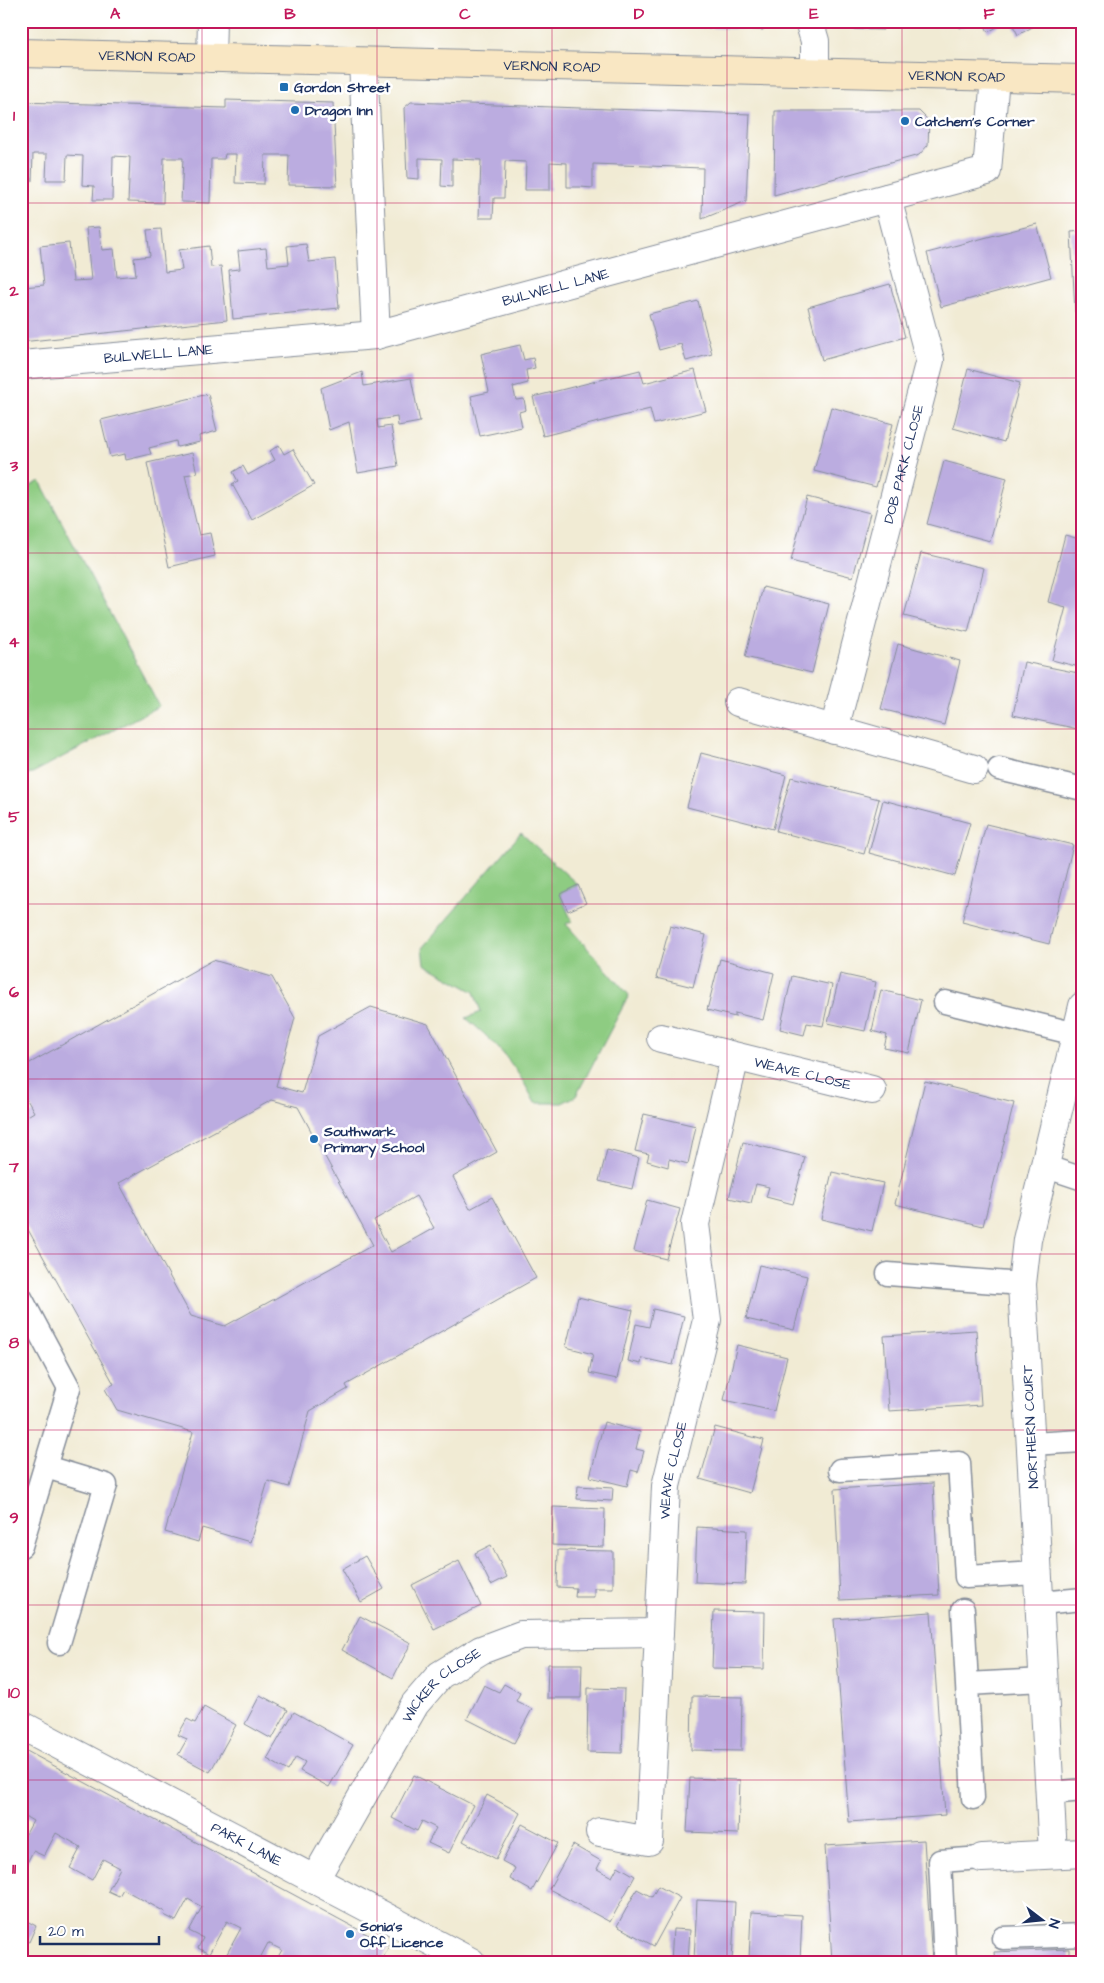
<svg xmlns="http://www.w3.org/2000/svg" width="1104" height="1983" font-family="'Architects Daughter',sans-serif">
<rect width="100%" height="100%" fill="#fff"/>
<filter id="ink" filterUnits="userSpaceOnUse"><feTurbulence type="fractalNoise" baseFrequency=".02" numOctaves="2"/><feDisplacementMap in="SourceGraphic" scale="10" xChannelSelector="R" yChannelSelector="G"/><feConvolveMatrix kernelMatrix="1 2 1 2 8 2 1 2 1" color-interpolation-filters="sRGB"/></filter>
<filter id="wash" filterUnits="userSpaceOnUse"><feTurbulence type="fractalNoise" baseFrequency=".0096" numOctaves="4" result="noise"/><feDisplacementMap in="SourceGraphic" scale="20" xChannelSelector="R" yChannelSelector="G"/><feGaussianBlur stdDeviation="1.12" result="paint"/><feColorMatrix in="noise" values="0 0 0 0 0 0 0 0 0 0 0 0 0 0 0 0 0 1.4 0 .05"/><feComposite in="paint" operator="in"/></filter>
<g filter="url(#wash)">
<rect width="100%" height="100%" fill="#f1ebd4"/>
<path fill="#8ecc82" stroke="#547e70" d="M40 481 159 706 21 779V491Z
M521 833 578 885 560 894 572 921 566 924 629 995 576 1096 562 1103H535C515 1064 499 1046 466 1018L481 1012 474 992 424 964 422 948Z"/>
<g id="blocks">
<path fill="#bbace0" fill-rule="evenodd" d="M586 21H767L763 30 586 23Z
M848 21H890L881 26 883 30 852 29Z
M905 21H916L907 26Z
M931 21H945L934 27Z
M956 21H972L960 28Z
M983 21H1008L988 32Z
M1011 21H1043L1018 35Z
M226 100 333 103 337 186 288 185 289 155H265L264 184 235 183 236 154H225L224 159H211L210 203 181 202 183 158H164L163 203 128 202 130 157 113 156 112 200H93L94 186 82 185 83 156 67 155 66 180H46L47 154H33L32 181 21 180V102L226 108Z
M411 102 750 114 746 201 702 219 703 168 593 164V188L580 187H567V163L550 162V190H525L526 162 505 161 504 198H494L493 218H479L481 160 452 159V187L441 186 442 159 419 158V179L407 178 404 108Z
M775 111H919L929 121 928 145 919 155 774 195Z
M1037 224 1051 277 941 307 927 253Z
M99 227 102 250 114 249 117 277 136 275 134 258 150 256 147 230 161 229 165 272 182 270 179 250 209 246 211 267 221 266 227 320 21 342V272L24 287 44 285 40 246 69 243 73 281 91 280 86 228Z
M1083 231V318H1081V312H1075L1071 232Z
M306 244 309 262 335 259 339 308 233 319 229 270 240 269 238 251 266 248 268 266 289 264 287 246Z
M890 284 905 337 822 360 808 307Z
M698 301 712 354 686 361 681 344 659 350 649 314Z
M520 345 524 360 533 358 535 368 526 370 528 383 513 387 516 400 524 399 526 410 519 412 522 427 480 436 471 396 489 392 481 354Z
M968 369 1020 383 1004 442 953 428Z
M640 370 644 383 695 370 706 411 654 424 650 409 543 436 533 397Z
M362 372 364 386 411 378 420 422 398 426 397 417 377 420 378 428 391 426 398 466 358 473 349 422 329 430 321 388Z
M208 394 217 431 199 436 200 442 177 447 176 441 149 448 151 454 126 460 125 454 110 457 101 420Z
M831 407 893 424 876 487 814 471Z
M279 445 284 454 293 449 314 485 252 520 232 484 238 481 233 472 243 466 248 475 275 460 270 451Z
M192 453 197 473 185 475 199 535 210 533 215 556 169 567 147 463Z
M944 461 1007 478 990 541 927 524Z
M807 497 870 513 853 577 791 561Z
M1065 535 1083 540V668L1052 660 1066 607 1048 602Z
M921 553 984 568 968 632 904 616Z
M763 587 829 604 812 673 745 657Z
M898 644 960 661 944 725 881 709Z
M1024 662 1083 674V730L1013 715Z
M701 753 786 775 773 829 687 807Z
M791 777 879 799 864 854 776 831Z
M883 800 970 823 955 876 869 853Z
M986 824 1073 845 1049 944 962 922Z
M578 885 586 903 568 911 560 894Z
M670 926 706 935 693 987 656 978Z
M720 959 774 973 763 1020 735 1013V1017L707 1010Z
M213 960 272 977 295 1018 276 1086 302 1093 318 1036 371 1007 428 1024 497 1152 453 1177 470 1209 492 1197 536 1278 346 1385 348 1389 310 1411 289 1487 268 1481 250 1542 202 1528 198 1542 165 1532 193 1432 117 1410 105 1389 114 1384 21 1217V1120L34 1112 21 1089V1068ZM272 1100 298 1107 373 1245 225 1326 191 1316 119 1183ZM416 1196 434 1228 391 1252 374 1220Z
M840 974 876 982 865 1031 828 1023Z
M792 976 832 985 823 1026 807 1023 804 1035 780 1029Z
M881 990 921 1000 909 1053 884 1048 887 1035 872 1031Z
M925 1081 1014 1103 983 1226 895 1204Z
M644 1114 696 1126 688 1164 669 1159 668 1167 647 1161 649 1154 635 1151Z
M743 1142 805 1157 793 1204 766 1197 769 1187 756 1184 751 1203 729 1198Z
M607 1150 639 1158 632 1189 599 1181Z
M832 1172 883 1183 872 1231 821 1219Z
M647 1200 680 1209 666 1259 634 1251Z
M759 1265 807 1276 794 1330 746 1319Z
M578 1297 633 1310 617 1379 589 1373 593 1354 566 1347Z
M653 1309 684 1316 673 1365 642 1358 641 1364 628 1361 636 1324 649 1327Z
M976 1330 981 1405 889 1411 884 1336Z
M737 1345 787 1357 774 1411 724 1400Z
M604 1422 640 1432 636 1449 644 1451 638 1472 631 1470 627 1486 590 1477Z
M715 1427 764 1440 750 1493 700 1479Z
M933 1483 939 1595 840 1600 835 1489Z
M578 1486 613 1488 612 1501 577 1499Z
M553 1507 605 1509 604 1547 552 1545Z
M697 1527 747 1530 745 1584 695 1582Z
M491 1545 507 1577 491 1585 475 1553Z
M558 1550 613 1551V1588H594V1597H575L576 1588 557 1587Z
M365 1556 384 1589 361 1602 342 1569Z
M459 1561 481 1606 434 1629 412 1585Z
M714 1611 765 1612 764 1669 712 1668Z
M931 1612 945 1815 849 1822 834 1619Z
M360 1616 411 1643 393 1678 342 1650Z
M548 1664H582L581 1698H547Z
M504 1684 520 1693 516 1701 532 1709 514 1743 467 1719 484 1685 499 1692Z
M588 1688 624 1689 622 1753 587 1752Z
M260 1695 288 1710 272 1739 245 1724Z
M692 1696 742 1697 741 1751 691 1750Z
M204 1707 236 1725 210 1772 178 1755 187 1739 178 1735 187 1719 195 1723Z
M294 1712 353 1745 329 1787 300 1771 305 1762 296 1757 288 1771 267 1759Z
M21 1748 389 1946 381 1962H275L282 1950 268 1943 258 1962H224L223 1961 241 1928 227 1921 209 1954 198 1948 203 1938 189 1931 202 1907 188 1899 176 1921 164 1915 165 1912 123 1889 119 1896 108 1891 120 1868 103 1859 92 1880 70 1868 81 1847 56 1833 44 1856 33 1851 23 1871H21V1843L33 1821 21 1814Z
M414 1775 473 1805 449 1853 428 1843 436 1828 422 1821 417 1831 392 1818Z
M690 1778 740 1780 738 1834 687 1832Z
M487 1795 520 1813 496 1859 463 1841Z
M522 1824 558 1843 532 1891 510 1879 515 1868 502 1861Z
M924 1840 932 1962H832L825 1846Z
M573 1845 601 1861 597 1869 612 1877 618 1866 635 1876 610 1922 549 1889Z
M658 1886 680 1898 654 1946 617 1926 637 1889 652 1897Z
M697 1900 735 1902 732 1962 694 1960Z
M751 1912 802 1915 800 1962 749 1960Z
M23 1919 36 1926 29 1942 21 1938V1923Z
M673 1929 690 1930 688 1962H671Z
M1069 1949V1962H995L994 1952Z"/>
</g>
</g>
<g filter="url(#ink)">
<use href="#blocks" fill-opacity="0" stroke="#868d99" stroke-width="1"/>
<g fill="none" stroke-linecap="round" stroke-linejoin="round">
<defs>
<path id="service" d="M999 769 1083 789
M945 1002 1076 1034
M1044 1166 1083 1179
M888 1274 1022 1284
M21 1298 69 1388 21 1546
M1031 1444 1083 1441
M46 1467 106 1485 59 1643
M840 1470 959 1463 966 1577 1038 1573
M1040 1603 1083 1599
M963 1610 973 1798
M967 1684 1044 1680
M1050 1793 1083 1790
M1003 1938 1083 1935
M945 1962 940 1861 982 1858"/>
<g id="minor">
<path d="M809 21 815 41V73"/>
<path d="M211 58 212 21"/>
<path d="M363 62 376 335"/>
<path id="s1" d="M21 365 376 335 987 171 995 77"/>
<path d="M738 702 974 769"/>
<path id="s2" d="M834 730 930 360 887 198"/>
<path id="s3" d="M661 1038 872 1090"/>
<path id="s4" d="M600 1832 649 1841 666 1486 707 1320 695 1224 735 1057"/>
<path d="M1053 1854 1022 1284 1027 1240 1083 1006"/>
<path d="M982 1858 1083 1853"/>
<path id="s5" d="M315 1879 415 1704 440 1675 481 1650 521 1635 659 1633"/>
</g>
<g id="tertiary">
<path id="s6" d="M21 1725 471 1962"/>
</g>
<g id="secondary">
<path id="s7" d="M21 53 1083 79"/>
</g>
</defs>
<use href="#service" stroke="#868d99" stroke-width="25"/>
<use href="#minor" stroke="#868d99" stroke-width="30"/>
<use href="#tertiary" stroke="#868d99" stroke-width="30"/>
<use href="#secondary" stroke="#868d99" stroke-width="30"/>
<use href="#service" stroke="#fff" stroke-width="22"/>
<use href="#minor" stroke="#fff" stroke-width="28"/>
<use href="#tertiary" stroke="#fff" stroke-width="28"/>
<use href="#secondary" stroke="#f9e7c3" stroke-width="28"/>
</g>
</g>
<path fill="none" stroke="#c2185b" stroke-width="1" stroke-opacity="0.55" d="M202 21V1962M377 21V1962M552 21V1962M727 21V1962M902 21V1962M21 203H1083M21 378H1083M21 553H1083M21 729H1083M21 904H1083M21 1079H1083M21 1254H1083M21 1430H1083M21 1605H1083M21 1780H1083"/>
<g fill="#1f6fb2" stroke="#fff" stroke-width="2">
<rect x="279" y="82" width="10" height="10" rx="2.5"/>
<circle cx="295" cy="110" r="5"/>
<circle cx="905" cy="121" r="5"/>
<circle cx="314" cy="1139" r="5"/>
<circle cx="350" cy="1934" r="5"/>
</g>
<g text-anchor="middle" stroke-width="5" stroke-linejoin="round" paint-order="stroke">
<g font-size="14" fill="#1b2f5e" stroke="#fff">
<text dy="5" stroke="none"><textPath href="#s7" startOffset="126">VERNON ROAD</textPath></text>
<text dy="5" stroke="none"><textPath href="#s7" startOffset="531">VERNON ROAD</textPath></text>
<text dy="5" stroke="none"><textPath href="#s7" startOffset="936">VERNON ROAD</textPath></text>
<text dy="5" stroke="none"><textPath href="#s1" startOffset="542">BULWELL LANE</textPath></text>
<text dy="5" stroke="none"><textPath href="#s1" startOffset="138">BULWELL LANE</textPath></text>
<text dy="5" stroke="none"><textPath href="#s2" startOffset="275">DOB PARK CLOSE</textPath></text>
<text dy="5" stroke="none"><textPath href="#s3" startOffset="146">WEAVE CLOSE</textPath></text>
<text transform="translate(1030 1427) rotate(-93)" y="5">NORTHERN COURT</text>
<text dy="5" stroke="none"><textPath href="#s4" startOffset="422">WEAVE CLOSE</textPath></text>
<text dy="5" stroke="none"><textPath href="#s5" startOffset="234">WICKER CLOSE</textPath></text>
<text dy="5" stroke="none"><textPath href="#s6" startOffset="255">PARK LANE</textPath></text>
</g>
<g font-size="14" font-weight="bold" fill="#1b2f5e" stroke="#fff" text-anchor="start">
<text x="294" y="92">Gordon Street</text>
<text x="305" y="115">Dragon Inn</text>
<text x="915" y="126">Catchem's Corner</text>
<text x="324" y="1136">Southwark<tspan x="324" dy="16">Primary School</tspan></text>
<text x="360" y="1931">Sonia's<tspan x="360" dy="16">Off Licence</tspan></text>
</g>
</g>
<rect width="1104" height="1983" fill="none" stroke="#fff" stroke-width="55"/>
<g transform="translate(1042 1920) rotate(106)" stroke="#ffffff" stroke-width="4" paint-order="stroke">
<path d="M0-4L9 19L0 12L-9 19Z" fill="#1b2f5e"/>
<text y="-8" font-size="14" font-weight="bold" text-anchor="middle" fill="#1b2f5e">N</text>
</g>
<path d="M40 1936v8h119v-8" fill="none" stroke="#1b2f5e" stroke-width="2.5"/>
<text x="48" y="1936" font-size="15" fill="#1b2f5e" stroke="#ffffff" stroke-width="4" paint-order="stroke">20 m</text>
<rect x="28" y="28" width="1048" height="1928" fill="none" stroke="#c2185b" stroke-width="2"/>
<g font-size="16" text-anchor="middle" font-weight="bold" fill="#c2185b">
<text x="115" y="19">A</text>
<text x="290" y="19">B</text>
<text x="465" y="19">C</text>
<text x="639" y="19">D</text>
<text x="814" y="19">E</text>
<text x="989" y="19">F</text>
<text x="14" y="121">1</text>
<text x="14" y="296">2</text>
<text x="14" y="471">3</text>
<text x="14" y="647">4</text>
<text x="14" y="822">5</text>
<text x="14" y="997">6</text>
<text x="14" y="1172">7</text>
<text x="14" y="1348">8</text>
<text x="14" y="1523">9</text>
<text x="14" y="1698">10</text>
<text x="14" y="1874">11</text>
</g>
</svg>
